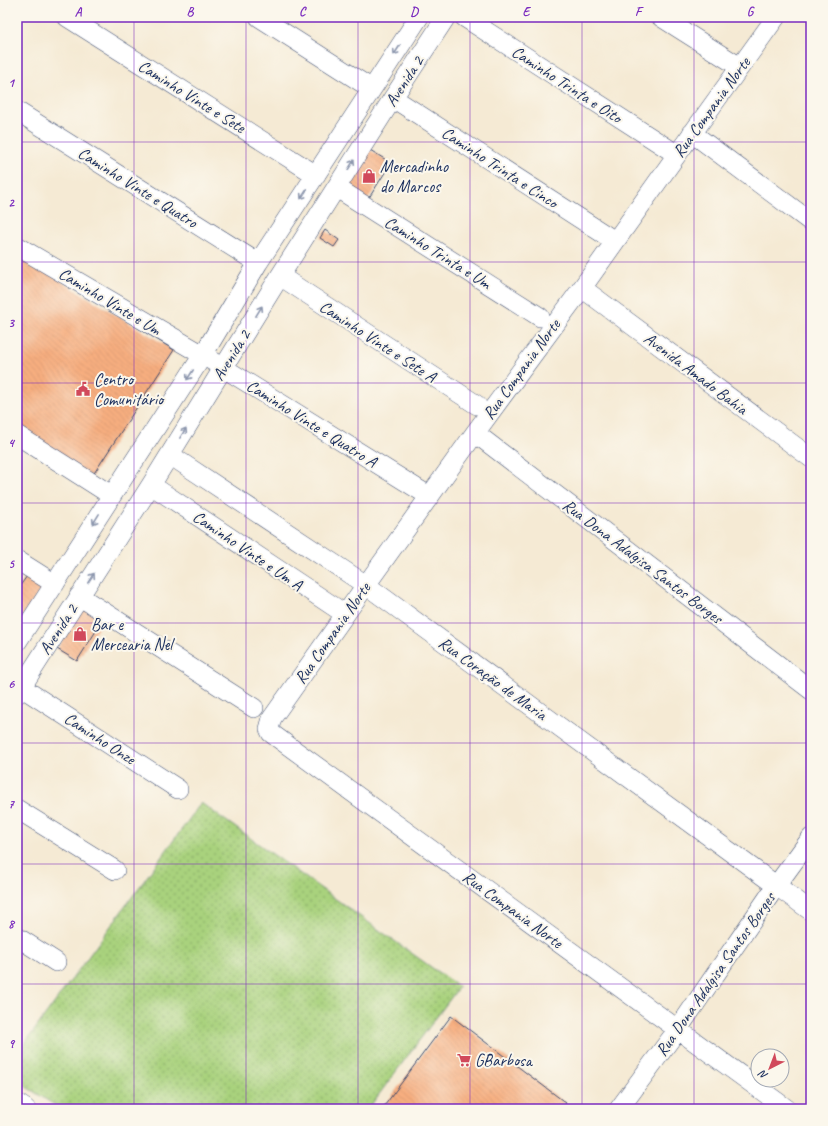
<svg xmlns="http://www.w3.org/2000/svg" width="828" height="1126" font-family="Caveat,sans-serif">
<defs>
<pattern id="grass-dots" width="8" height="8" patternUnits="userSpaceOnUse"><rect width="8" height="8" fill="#a9d27d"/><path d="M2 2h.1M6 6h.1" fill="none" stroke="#89ab6a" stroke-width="1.8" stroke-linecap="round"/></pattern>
<pattern id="building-back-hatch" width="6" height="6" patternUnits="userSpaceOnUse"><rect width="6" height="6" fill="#f7ae7f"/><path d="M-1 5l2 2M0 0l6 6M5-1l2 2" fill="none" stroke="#d39670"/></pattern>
</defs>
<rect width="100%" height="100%" fill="#fbf7ec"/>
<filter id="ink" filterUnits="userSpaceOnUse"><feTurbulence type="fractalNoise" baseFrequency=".025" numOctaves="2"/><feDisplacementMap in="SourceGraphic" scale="8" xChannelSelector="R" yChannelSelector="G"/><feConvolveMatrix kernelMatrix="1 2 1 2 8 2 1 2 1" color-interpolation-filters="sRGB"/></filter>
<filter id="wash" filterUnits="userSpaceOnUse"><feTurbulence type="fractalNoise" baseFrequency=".012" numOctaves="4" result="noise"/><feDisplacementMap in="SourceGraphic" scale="16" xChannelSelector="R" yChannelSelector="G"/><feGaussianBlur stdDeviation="0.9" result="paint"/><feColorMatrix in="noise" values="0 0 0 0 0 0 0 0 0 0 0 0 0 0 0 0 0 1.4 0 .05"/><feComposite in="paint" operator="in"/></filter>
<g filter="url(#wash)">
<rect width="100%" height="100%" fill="#f5ead4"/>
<path fill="url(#grass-dots)" stroke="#62806e" d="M201 803 459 987 368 1109H61L17 1081V1054Z"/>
<g id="blocks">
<path fill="url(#building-back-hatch)" d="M370 150 391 163 367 201 346 188Z
M325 230 339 240 334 247 320 238Z
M17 254 174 350 91 478 17 428Z
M27 576 43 587 20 621 17 619V590Z
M83 607 103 620 77 661 57 649Z
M451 1016 566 1103 562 1109H382Z"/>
</g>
</g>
<g filter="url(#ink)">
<use href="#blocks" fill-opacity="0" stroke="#3c4b70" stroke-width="1"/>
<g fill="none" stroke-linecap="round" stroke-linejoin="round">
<defs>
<path id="minor" d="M67 17 316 175
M259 17 372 89
M464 17 670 150
M661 17 732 62
M776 17 676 156 582 288 475 433 366 585 272 718 269 729 271 733 275 736 787 1109
M393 98 607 236
M17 111 258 263
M692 133 811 222
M337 188 540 317
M17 246 203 355 421 491
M280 276 477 405
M582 288 811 458
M475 433 811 690
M17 435 111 495
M170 455 366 585 811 911
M151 485 345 614
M17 560 55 584
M79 596 254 708
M17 642 203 355 258 263 419 17
M21 687 178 789
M17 694 151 485 280 276 393 98 446 17
M17 809 115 870
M17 937 56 962
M17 1103 26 1109
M619 1109 678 1029 776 886 811 838"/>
</defs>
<use href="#minor" stroke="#3c4b70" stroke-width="20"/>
<use href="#minor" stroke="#fff" stroke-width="19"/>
</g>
<defs><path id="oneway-shaft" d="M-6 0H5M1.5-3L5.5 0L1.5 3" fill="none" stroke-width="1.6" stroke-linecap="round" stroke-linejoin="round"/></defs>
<g stroke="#8d97ae">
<use href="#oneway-shaft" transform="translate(397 50) rotate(123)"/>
<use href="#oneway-shaft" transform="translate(351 165) rotate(-58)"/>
<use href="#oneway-shaft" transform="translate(304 194) rotate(123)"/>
<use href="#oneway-shaft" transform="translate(259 311) rotate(-58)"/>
<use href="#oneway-shaft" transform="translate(190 375) rotate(123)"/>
<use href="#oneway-shaft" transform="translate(183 433) rotate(-58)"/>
<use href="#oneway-shaft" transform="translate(96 519) rotate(122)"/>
<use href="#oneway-shaft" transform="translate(91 578) rotate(-57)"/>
</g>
</g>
<path fill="none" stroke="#7b2cbf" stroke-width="1" stroke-opacity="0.55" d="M134 17V1109M246 17V1109M358 17V1109M470 17V1109M582 17V1109M694 17V1109M17 142H811M17 262H811M17 383H811M17 503H811M17 623H811M17 743H811M17 864H811M17 984H811"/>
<defs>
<symbol id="shop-bare" viewBox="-9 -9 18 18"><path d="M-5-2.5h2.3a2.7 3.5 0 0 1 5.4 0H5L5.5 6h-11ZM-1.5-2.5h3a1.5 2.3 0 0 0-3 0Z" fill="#d1495b" stroke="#fbf7ec" stroke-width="2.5" paint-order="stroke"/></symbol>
<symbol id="civic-bare" viewBox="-9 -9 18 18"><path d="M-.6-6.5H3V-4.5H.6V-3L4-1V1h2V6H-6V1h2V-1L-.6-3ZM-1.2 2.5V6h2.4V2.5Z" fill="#d1495b" stroke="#fbf7ec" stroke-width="2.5" paint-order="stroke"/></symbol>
<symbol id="supermarket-bare" viewBox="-9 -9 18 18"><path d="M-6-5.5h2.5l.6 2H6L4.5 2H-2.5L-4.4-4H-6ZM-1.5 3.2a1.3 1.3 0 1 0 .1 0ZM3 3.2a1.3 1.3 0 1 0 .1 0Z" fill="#d1495b" stroke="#fbf7ec" stroke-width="2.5" paint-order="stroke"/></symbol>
</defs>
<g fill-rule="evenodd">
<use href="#shop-bare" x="359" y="166" width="20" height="20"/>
<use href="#civic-bare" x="73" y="379" width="20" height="20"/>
<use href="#shop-bare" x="70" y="624" width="20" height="20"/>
<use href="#supermarket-bare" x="454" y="1050" width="20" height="20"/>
</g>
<g text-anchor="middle" stroke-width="4" stroke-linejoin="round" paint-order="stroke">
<g font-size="17" fill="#1b2f5e" stroke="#fbf7ec">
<text transform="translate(404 81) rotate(-57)" y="6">Avenida 2</text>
<text transform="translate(567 84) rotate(33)" y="6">Caminho Trinta e Oito</text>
<text transform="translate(192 96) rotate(32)" y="6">Caminho Vinte e Sete</text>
<text transform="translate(711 107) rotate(-54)" y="6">Rua Compania Norte</text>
<text transform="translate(500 167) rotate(33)" y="6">Caminho Trinta e Cinco</text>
<text transform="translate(138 187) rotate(32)" y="6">Caminho Vinte e Quatro</text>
<text transform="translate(438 252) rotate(32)" y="6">Caminho Trinta e Um</text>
<text transform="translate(110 301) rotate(31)" y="6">Caminho Vinte e Um</text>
<text transform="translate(378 341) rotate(33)" y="6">Caminho Vinte e Sete A</text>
<text transform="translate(231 355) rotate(-58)" y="6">Avenida 2</text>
<text transform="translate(521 369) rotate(-54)" y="6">Rua Compania Norte</text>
<text transform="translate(696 373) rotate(37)" y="6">Avenida Amado Bahia</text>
<text transform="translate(312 423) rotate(32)" y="6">Caminho Vinte e Quatro A</text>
<text transform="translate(248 550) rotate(34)" y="6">Caminho Vinte e Um A</text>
<text transform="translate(643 561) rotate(37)" y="6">Rua Dona Adalgisa Santos Borges</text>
<text transform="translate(58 629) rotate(-57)" y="6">Avenida 2</text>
<text transform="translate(332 633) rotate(-55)" y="6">Rua Compania Norte</text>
<text transform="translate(493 678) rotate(36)" y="6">Rua Coração de Maria</text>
<text transform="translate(100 738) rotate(33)" y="6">Caminho Onze</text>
<text transform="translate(513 909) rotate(36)" y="6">Rua Compania Norte</text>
<text transform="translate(715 974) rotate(-55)" y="6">Rua Dona Adalgisa Santos Borges</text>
</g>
<g font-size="17" fill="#1b2f5e" stroke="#fbf7ec" text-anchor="start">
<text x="380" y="172">Mercadinho<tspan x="380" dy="20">do Marcos</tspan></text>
<text x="94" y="385">Centro<tspan x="94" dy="20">Comunitário</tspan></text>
<text x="91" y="630">Bar e<tspan x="91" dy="20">Mercearia Nel</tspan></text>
<text x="475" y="1066">GBarbosa</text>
</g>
</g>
<rect width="828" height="1126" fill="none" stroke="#fbf7ec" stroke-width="44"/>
<g transform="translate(770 1068) rotate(222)"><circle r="19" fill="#fbf7ec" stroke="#a1a7b3"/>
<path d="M0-3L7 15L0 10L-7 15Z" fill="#d1495b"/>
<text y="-6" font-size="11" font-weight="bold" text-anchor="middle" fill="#1b2f5e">N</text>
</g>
<rect x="22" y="22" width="784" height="1082" fill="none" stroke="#7b2cbf" stroke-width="1.5"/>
<g font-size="13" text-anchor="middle" font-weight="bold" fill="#7b2cbf">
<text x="78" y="16">A</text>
<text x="190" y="16">B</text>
<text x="302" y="16">C</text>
<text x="414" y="16">D</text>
<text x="526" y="16">E</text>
<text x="638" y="16">F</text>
<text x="750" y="16">G</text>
<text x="11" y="87">1</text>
<text x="11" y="207">2</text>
<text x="11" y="327">3</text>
<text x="11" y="447">4</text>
<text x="11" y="568">5</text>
<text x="11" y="688">6</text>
<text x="11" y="808">7</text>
<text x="11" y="928">8</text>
<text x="11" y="1048">9</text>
</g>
</svg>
